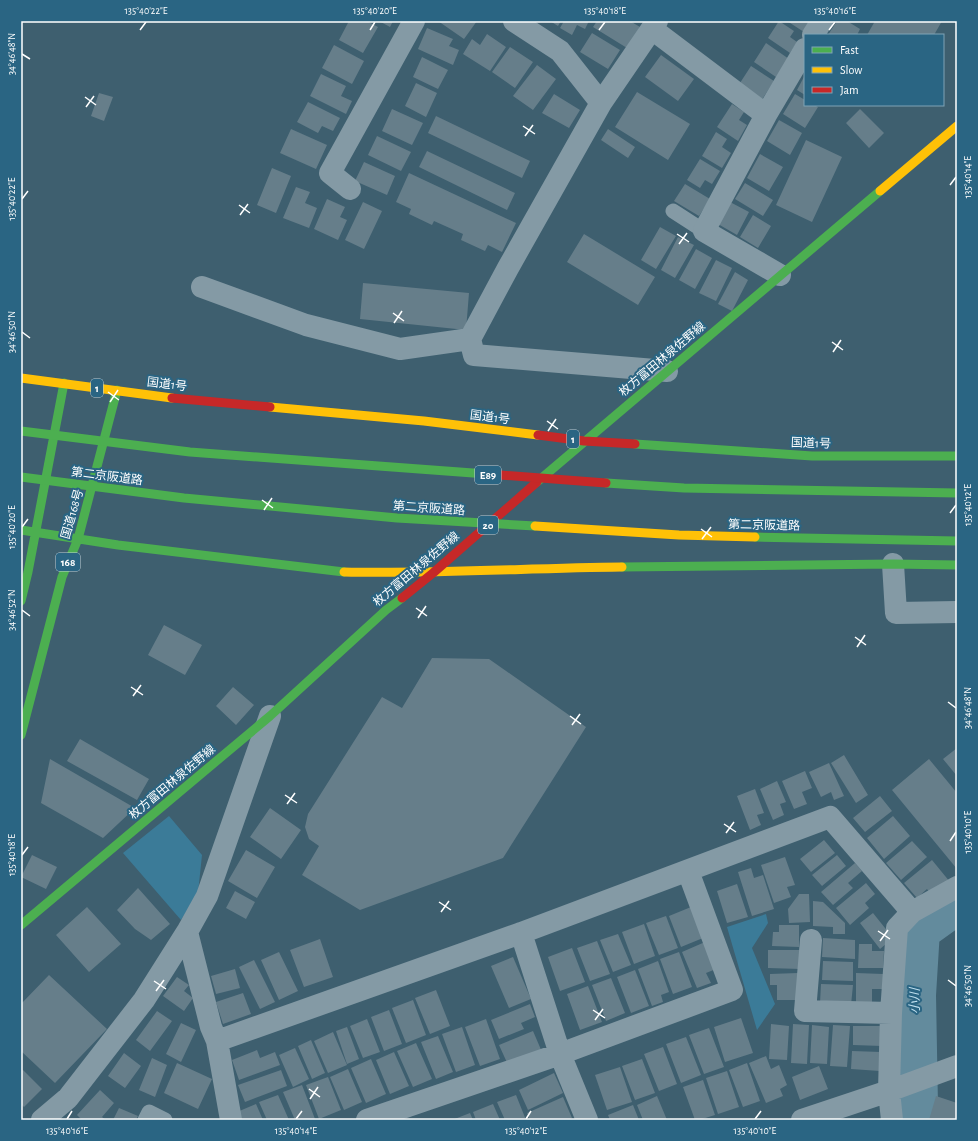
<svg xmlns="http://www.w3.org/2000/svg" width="978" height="1141" font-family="'Alegreya Sans','Noto Sans JP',sans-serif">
<rect width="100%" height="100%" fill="#3e5f6f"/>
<path fill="#3b7b98" d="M169 816 202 855 198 893 181 920 123 853Z
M766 914 768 923 752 948 775 1004 757 1030 727 927Z"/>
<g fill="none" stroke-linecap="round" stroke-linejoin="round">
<path stroke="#638b9d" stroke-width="44" d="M911 1120 916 1106 914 995 918 930 957 902"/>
</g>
<path fill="#667e8a" d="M349 21H367L378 27 363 53 339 40Z
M379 21H393L390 27Z
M438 21H477L464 39Z
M550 21H561L558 26Z
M564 21H589L585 29 577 25 572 35 560 28Z
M597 21H630L640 27 627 48 593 27Z
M779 21 794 31 790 37 797 42 790 53 768 38Z
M787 21H811L804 32Z
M837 21H847L860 29 857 35H828Z
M875 21H942L934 35H867Z
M427 28 453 39 449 46 459 50 453 65 418 49Z
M592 33 620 50 608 69 580 52Z
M487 34 506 47 490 71 463 54 472 39 480 45Z
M766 43 789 59 776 77 754 62Z
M334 45 364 61 352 84 322 68Z
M510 47 533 62 515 88 492 72Z
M661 55 694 79 678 101 645 77Z
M422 57 448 70 438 89 413 77Z
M537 65 556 79 533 110 513 96Z
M751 66 774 81 761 101 738 86Z
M321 74 346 86 341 96 352 101 346 114 310 96Z
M805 75V95L797 90Z
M416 83 437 93 426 117 405 106Z
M637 92 690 124 668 160 615 127Z
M99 93 113 97 104 121 91 116Z
M554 94 580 110 569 128 542 113Z
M795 94 805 100V105H814L818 107 805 128 783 114Z
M308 102 340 118 333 131 322 126 318 133 297 122Z
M732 104 744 112 739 120 747 125 738 141 717 127Z
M392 109 423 123 412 145 382 131Z
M860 109 884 133 869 148 846 123Z
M436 116 530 161 522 178 428 133Z
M779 120 802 133 790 155 767 141Z
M291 129 327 145 316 169 280 153Z
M608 129 635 147 628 158 601 140Z
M716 132 727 139 722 147 731 153 722 168 702 156Z
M377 136 411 152 401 171 368 155Z
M806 140 842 157 812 222 776 205Z
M427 151 515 193 507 210 419 167Z
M760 154 783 167 769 191 747 178Z
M700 159 720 171 712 184 705 180 700 188 687 180Z
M364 162 395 176 387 195 355 181Z
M272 168 291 176 276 213 257 205Z
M409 173 516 223 502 252 488 245 485 251 461 240 463 234 434 221 432 225 409 214 411 209 396 202Z
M745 183 773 200 763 216 735 199Z
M685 184 710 199 699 216 674 201Z
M296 187 310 192 305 203 317 208 309 228 283 218Z
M327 199 345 207 340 217 347 220 338 240 314 229Z
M363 202 382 211 364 249 345 240Z
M730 202 749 212 737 235 718 224Z
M753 215 771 226 758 248 740 237Z
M660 227 676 236 656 269 641 260Z
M584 234 655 277 638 305 567 262Z
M678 237 694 245 675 278 661 270Z
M696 249 712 258 695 289 679 280Z
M716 260 732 268 716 301 699 293Z
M735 272 748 280 732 311 718 304Z
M363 283 469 293 466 330 360 319Z
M164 625 202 645 185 675 148 655Z
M432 658 489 659 586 727 503 858 360 910 302 875 319 846 309 839 305 827 308 814 382 697 402 708Z
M233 687 254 705 236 725 216 706Z
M80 739 149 779 137 800 67 761Z
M957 748V776L943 759Z
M844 755 868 795 856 803 831 763Z
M50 759 135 808 103 838 41 803Z
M929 759 957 793V869L892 790Z
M829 763 844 796 834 800 831 792 821 797 809 772Z
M805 771 812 788 802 792 807 804 794 809 782 781Z
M777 781 786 802 780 804 784 815 773 820 760 789Z
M755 789 764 813 757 815 761 825 750 830 737 796Z
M880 796 892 811 865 832 853 818Z
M270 808 301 830 281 859 250 837Z
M893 816 910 836 884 859 867 838Z
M824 840 835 853 811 872 800 859Z
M912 841 927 857 901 880 886 863Z
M246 850 275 867 257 898 228 881Z
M32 855 57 867 46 889 21 877Z
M837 855 846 866 822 886 812 875Z
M785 857 795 885 787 887 791 897 774 903 761 865Z
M932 860 950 882 932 896 927 889 917 898 904 883Z
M855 863 862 871 848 883 853 888 833 905 821 892Z
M751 868 754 878 763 875 774 909 752 916 738 872Z
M866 883 875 894 865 903 869 908 850 925 836 908Z
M737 884 748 917 727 923 717 891Z
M138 888 170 924 151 940 135 929 117 910Z
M235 891 255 902 246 919 226 908Z
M799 894H809L810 922 789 923 788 909Z
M813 901 823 902 845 923V934H833V927L813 926Z
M87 907 121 944 89 972 56 935Z
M691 907 703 938 681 947 669 916Z
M873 913 893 938 880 949 860 923Z
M666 916 678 948 659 955 646 923Z
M644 924 655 956 634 964 622 932Z
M779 925H799V947L772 946 773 932H779Z
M618 934 631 965 613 972 600 940Z
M823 938 855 940V959L822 957Z
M320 939 333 977 304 987 290 950Z
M597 941 610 974 590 981 577 948Z
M705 942 716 969 706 973 711 983 697 988 682 952Z
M859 944H872V951H884L883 968H858Z
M572 948 585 982 560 991 548 957Z
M768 950H800V969L768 968Z
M279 952 298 991 279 1000 261 960Z
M679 952 692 987 673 994 660 959Z
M513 957 531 999 509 1008 491 966Z
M254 960 275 1002 260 1009 239 967Z
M658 961 669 992 661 995 663 1002 652 1006 638 969Z
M823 961 853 962V981L822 980Z
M235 969 240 988 216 994 211 976Z
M635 970 649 1006 631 1013 617 977Z
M798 973 799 1000H777V985H770V974Z
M856 973 883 974V989H872V1002H856Z
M49 975 107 1029 55 1083 21 1051V1004Z
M177 977 189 985 184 991 193 998 184 1011 163 996Z
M611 978 625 1013 606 1021 592 985Z
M821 984 853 985 851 1005 820 1003Z
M588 986 602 1022 580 1030 567 994Z
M436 990 450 1026 430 1034 415 998Z
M243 993 251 1014 223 1024 216 1002Z
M413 1000 426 1035 406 1043 392 1008Z
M530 1004 535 1017 521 1023 524 1029 499 1039 491 1020Z
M389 1010 402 1044 384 1051 371 1017Z
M157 1011 172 1021 150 1051 136 1040Z
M741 1018 753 1053 725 1062 714 1027Z
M367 1019 380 1052 363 1058 350 1026Z
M486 1019 500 1059 480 1066 465 1027Z
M181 1023 196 1030 181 1062 166 1054Z
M771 1024 789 1026 787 1060 769 1059Z
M793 1024 809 1025 807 1064 791 1063Z
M812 1025 829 1027 827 1064 810 1063Z
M833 1025 850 1026 847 1067 830 1066Z
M853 1026H882V1046L853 1045Z
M347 1027 359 1059 347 1064 336 1031Z
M462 1027 475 1065 456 1072 442 1034Z
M709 1028 724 1067 704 1074 689 1035Z
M533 1031 542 1052 509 1067 499 1045Z
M333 1032 347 1065 328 1073 314 1041Z
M438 1036 453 1072 436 1079 421 1042Z
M686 1037 701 1075 681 1083 666 1044Z
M311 1040 325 1073 312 1079 298 1046Z
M416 1043 432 1079 413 1087 397 1051Z
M663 1047 677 1084 659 1091 644 1054Z
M295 1048 309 1079 293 1087 279 1055Z
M257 1050 260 1058 275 1052 280 1065 239 1080 232 1060Z
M852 1051 881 1052 880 1071 851 1069Z
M394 1052 409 1086 390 1094 376 1060Z
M124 1053 141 1066 125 1088 108 1076Z
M766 1056 771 1069 779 1065 787 1085 780 1089 783 1096 766 1103 749 1063Z
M152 1058 167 1065 155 1097 139 1090Z
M371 1059 386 1094 366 1103 351 1068Z
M642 1059 655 1093 635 1100 622 1066Z
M177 1063 212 1079 198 1109 164 1093Z
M747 1063 760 1101 743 1107 729 1070Z
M819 1066 828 1089 800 1100 792 1077Z
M620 1067 632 1102 607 1110 595 1075Z
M348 1069 362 1102 344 1110 330 1077Z
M23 1070 42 1089 24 1107 21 1104V1071Z
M281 1070 287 1086 245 1102 238 1085Z
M727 1071 739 1107 718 1114 706 1078Z
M554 1073 563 1093 528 1110 519 1090Z
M328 1077 341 1110 319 1119 306 1085Z
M703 1080 715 1115 699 1120H695L683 1087Z
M302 1085 315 1119 313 1120H295L283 1092Z
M100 1090 114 1103 102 1117 106 1120H82L77 1115Z
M278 1095 289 1120H267L259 1102Z
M516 1095 526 1120H505L497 1102Z
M657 1096 667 1120H643L637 1105Z
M936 1096 957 1103 956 1120H929Z
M563 1097 572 1118 568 1120H530L527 1113Z
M256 1104 263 1120H241L237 1112Z
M493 1104 500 1120H476L473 1112Z
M633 1105 639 1120H610L608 1115Z
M119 1108 138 1116 136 1120H113Z
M470 1113 473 1120H452Z"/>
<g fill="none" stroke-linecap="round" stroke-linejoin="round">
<path stroke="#849aa5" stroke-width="15" d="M673 211 704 231
M145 1120 149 1112 165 1120"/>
<path stroke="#849aa5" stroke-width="22" d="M514 21 560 51 601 103
M657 21 601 103 508 268 470 339 474 355 667 371
M652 29 766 115
M813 35 822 21
M350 189 330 173 414 21
M780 275 704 231 766 115 805 49
M202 287 306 325 400 349 470 339
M893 564 896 613 957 612
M521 933 560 1054 587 1120
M811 940 805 1011 891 1013
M217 1041 521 933 830 817 912 912
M42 1120 68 1098 144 1000 187 932
M231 1120 217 1041 211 1027 187 932 207 896 270 716
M367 1120 560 1054 732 990 688 871
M802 1120 889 1091 957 1066
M892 1120 889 1091 891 1013 897 928 912 912 957 887"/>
<path stroke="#4caf50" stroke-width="9" d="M635 444 812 456H957
M537 482 880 191
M21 530 118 545 344 572
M622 567 893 564 957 565
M21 601 28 572 64 383
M21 735 62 577 78 539 117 390
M21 925 270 716 386 610 402 598"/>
<path stroke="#ffc107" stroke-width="9" d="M880 191 957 126
M21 378 172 398
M270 407 424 421 538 435
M344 572C437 574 529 568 622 567"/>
<path stroke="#c62828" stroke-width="9" d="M172 398 270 407
M538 435 584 441 635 444
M402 598 433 573 537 482"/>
<path stroke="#4caf50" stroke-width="9" d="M21 431 190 452 500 475
M21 477 184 498 397 518 535 526
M606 483 684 488 957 493
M755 537 957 541"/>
<path stroke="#ffc107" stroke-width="9" d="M535 526 679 535 755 537"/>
<path stroke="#c62828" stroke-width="9" d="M500 475 606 483"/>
</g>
<path fill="none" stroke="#fff" stroke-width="1.5" d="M140 30 146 22M370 30 375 22M599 30 605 22M829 30 835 22M22 54 30 59M85 97 96 105M86 107 94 96M523 126 535 134M525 136 533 125M950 185 956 177M22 199 28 191M239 205 250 213M240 215 248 204M677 234 689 242M679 244 687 233M393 313 404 321M394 323 402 311M22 332 30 338M832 342 843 350M833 352 841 340M108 392 119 400M110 402 118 390M547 421 558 429M548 431 556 419M262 500 273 508M264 510 272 498M950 513 956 505M22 527 28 519M701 529 712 537M702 539 711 527M416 608 427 616M22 610 30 616M418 618 426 606M855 637 866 645M857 647 865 635M131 687 143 695M133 696 141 685M948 702 956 708M570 716 581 724M572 725 580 714M285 795 297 803M287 804 295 793M724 824 736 832M726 833 734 822M950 841 956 832M22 855 28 847M439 902 451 910M441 912 449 901M878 931 890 939M880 941 888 930M948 980 956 986M154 981 166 989M156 991 164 980M593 1010 605 1018M595 1020 603 1009M309 1089 320 1097M310 1099 318 1087M67 1119 72 1111M296 1119 302 1111M526 1119 531 1111M755 1119 761 1111"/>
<g text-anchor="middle" stroke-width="4" stroke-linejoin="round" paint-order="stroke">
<g fill="#2a6583" stroke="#bfd1da" stroke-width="1">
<rect x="91" y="379" width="12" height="18" rx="3"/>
<rect x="567" y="430" width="12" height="18" rx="3"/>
<rect x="475" y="466" width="26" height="18" rx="3"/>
<rect x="478" y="516" width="20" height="18" rx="3"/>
<rect x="56" y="553" width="24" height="18" rx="3"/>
</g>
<g font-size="11" font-weight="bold" fill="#fff">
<text x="97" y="392">1</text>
<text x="573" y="443">1</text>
<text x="488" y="479">E89</text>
<text x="488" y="529">20</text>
<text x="68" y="566">168</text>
</g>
<g font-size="12" fill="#fff" stroke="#2a6583">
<text transform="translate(662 359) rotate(-40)" y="4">枚方富田林泉佐野線</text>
<text transform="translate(167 384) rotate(7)" y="4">国道1号</text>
<text transform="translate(490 417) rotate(7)" y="4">国道1号</text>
<text transform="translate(811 443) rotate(2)" y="4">国道1号</text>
<text transform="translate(107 476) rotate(7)" y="4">第二京阪道路</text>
<text transform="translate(429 508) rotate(4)" y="4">第二京阪道路</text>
<text transform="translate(72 514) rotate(-74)" y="4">国道168号</text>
<text transform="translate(764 525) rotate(1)" y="4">第二京阪道路</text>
<text transform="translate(416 569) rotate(-40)" y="4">枚方富田林泉佐野線</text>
<text transform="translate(172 782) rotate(-40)" y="4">枚方富田林泉佐野線</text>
</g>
<g font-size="13" font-style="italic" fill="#bfdfee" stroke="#2a6583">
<text transform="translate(914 1001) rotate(-90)" y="5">小川</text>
</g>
</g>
<rect width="978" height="1141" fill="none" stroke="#2a6583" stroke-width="44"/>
<rect x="804" y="34" width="140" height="72" fill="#2a6583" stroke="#7fa3b5"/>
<rect x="812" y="47" width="20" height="6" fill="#4caf50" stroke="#7fa3b5"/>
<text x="840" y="54" font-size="12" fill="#ffffff">Fast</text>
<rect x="812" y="67" width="20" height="6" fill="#ffc107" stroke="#7fa3b5"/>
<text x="840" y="74" font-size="12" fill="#ffffff">Slow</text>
<rect x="812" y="87" width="20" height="6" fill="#c62828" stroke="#7fa3b5"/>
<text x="840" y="94" font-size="12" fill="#ffffff">Jam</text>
<rect x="22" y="22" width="934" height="1097" fill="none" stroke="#fff" stroke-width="1.5"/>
<g font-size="10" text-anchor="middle" fill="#fff">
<text x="146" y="14">135°40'22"E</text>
<text x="375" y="14">135°40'20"E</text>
<text x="605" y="14">135°40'18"E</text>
<text x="835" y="14">135°40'16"E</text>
<text transform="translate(11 54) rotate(-90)" y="4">34°46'48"N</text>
<text transform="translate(967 177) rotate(-90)" y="4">135°40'14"E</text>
<text transform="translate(11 199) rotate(-90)" y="4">135°40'22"E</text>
<text transform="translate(11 332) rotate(-90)" y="4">34°46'50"N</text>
<text transform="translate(967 505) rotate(-90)" y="4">135°40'12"E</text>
<text transform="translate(11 527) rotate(-90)" y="4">135°40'20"E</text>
<text transform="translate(11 610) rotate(-90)" y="4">34°46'52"N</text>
<text transform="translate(967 708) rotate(-90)" y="4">34°46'48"N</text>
<text transform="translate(967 832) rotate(-90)" y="4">135°40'10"E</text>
<text transform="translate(11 855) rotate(-90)" y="4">135°40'18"E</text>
<text transform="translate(967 986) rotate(-90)" y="4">34°46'50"N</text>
<text x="67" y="1134">135°40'16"E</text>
<text x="296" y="1134">135°40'14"E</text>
<text x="526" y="1134">135°40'12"E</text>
<text x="755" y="1134">135°40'10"E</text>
</g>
</svg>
